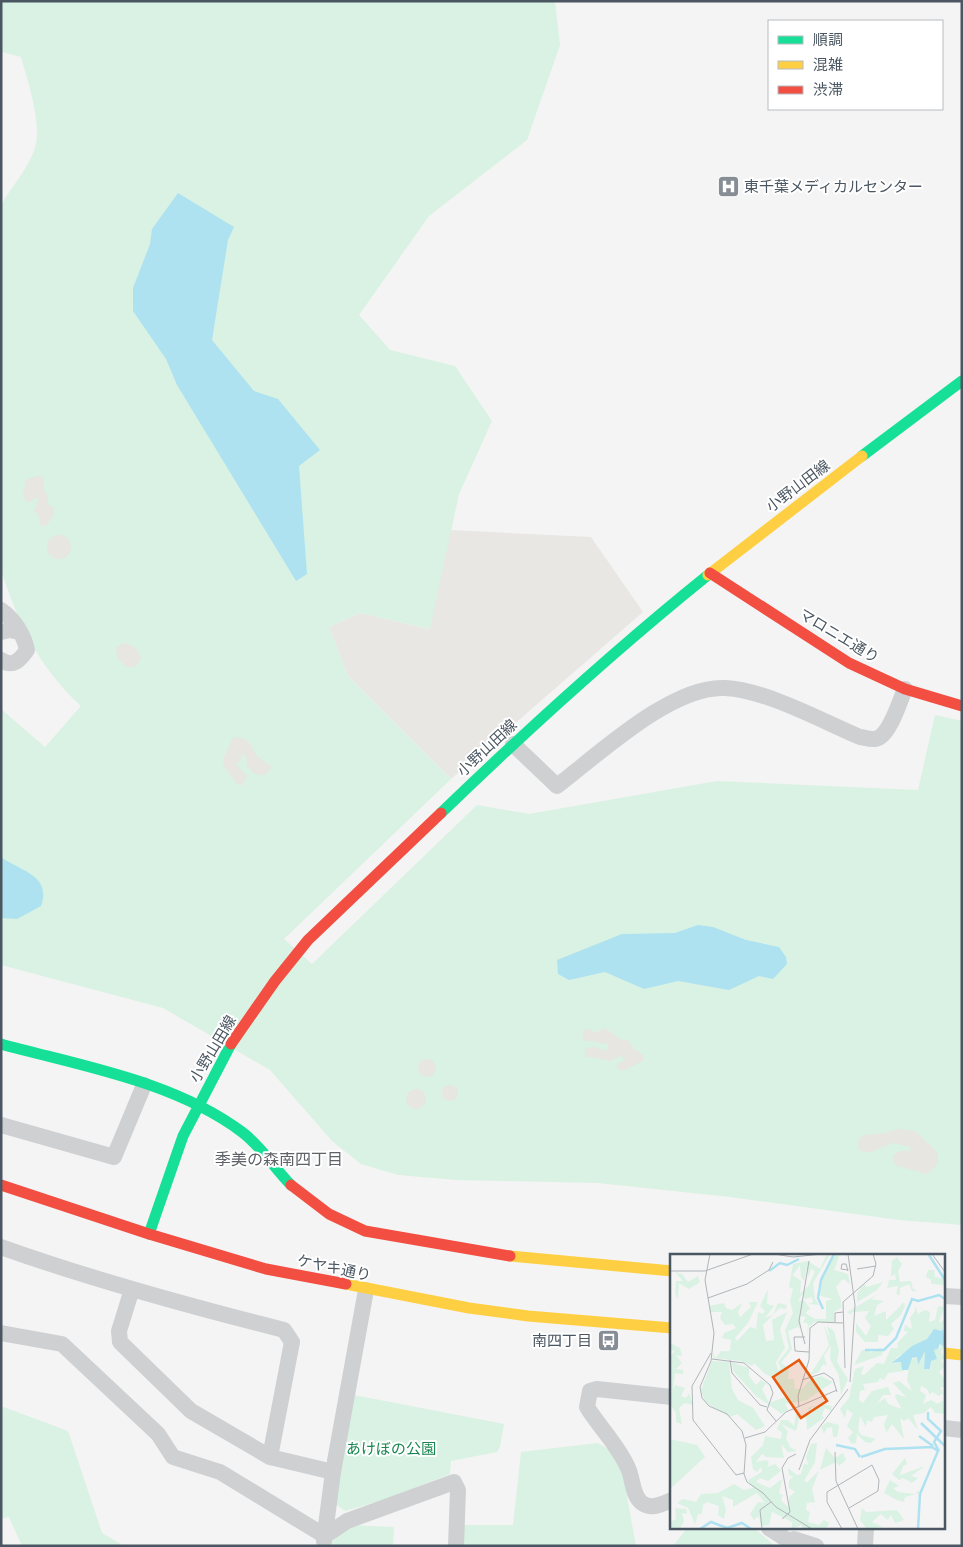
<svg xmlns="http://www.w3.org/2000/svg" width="963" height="1547" font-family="Commissioner,'Noto Sans JP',sans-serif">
<rect width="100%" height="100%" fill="#f4f4f4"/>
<path fill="#e8e7e3" d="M450 530 591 537 643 612 451 779 348 676 329 627 360 613 429 629Z"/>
<path fill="#d9f2e3" d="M1 1H555L560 45 527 140 429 216 359 315 390 350 455 366 492 421 459 494 430 629 360 613 329 627 348 676 451 779 284 939 312 964 477 805 529 814 717 781 918 790 935 715 962 721V1225L899 1220 730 1197 598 1183 457 1180 398 1175 361 1164 332 1141 270 1070 163 1008 1 965V709L45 747 81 706C38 666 19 625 1 570V205C12 186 28 169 35 148 42 123 28 82 21 57L1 52Z
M354 1395 504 1424 500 1447 497 1452 451 1461 450 1474 389 1498 345 1511 334 1503Z
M1 1406 68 1431 102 1533 124 1546H22L9 1517 1 1519Z
M598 1443 614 1453 623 1475 636 1546H463V1525H513L521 1452Z
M350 1525 394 1527 393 1546H328Z
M687 1528H754L775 1546H673Z"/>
<path fill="#e7e6e1" d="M37 476 44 477 43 489 48 496V504L54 508V514L46 526H40L39 516 34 511 39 497 29 502 25 500 23 493 26 480Z
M47 547a12 12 0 1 1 24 0a12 12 0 1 1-24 0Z
M123 643C133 644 138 648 141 659L137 665 130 668C121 663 116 659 116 648Z
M240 737 248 741 257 756 271 766 270 771 264 775 255 774 247 766 246 757 241 753V760L236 764 247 776 243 785H238L223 765 224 757 233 738Z
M605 1028 620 1039 629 1041 634 1049 643 1055V1061L623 1071 616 1068 618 1064 626 1059 621 1056 610 1061 585 1056V1050C592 1045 599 1048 606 1051L608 1048 607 1044C599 1044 594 1040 585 1041L582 1037 585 1029H590L595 1033Z
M418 1068a9 9 0 1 1 18 0a9 9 0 1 1-18 0Z
M442 1093a8 8 0 1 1 16 0a8 8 0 1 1-16 0Z
M406 1099a10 10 0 1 1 20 0a10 10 0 1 1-20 0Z
M897 1129 915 1131 938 1153V1164L927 1174 895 1165 893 1155 900 1151H909L911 1147 893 1143 869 1153 859 1150 858 1141 863 1135 885 1133Z"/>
<path fill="#aee2f0" d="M178 193 234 227 228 240 212 340 254 391 278 399 320 450 299 466 307 574 296 581 177 385 166 359 133 311V288L150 244 152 229Z
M1 857C20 871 52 875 41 906L17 919 1 918Z
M698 925 713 927 746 940 779 947 786 957 787 964 773 979 759 976 729 990 678 981 644 989 605 972 569 980 558 974 557 960 622 934 675 933Z"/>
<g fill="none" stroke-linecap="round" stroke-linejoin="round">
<path stroke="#ced0d2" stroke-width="16" d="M1 610C14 619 24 635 27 650 20 660 13 668 1 660
M1 632 10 630 19 632
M513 744 557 786C599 754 672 685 725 688 766 690 822 721 860 737 867 738 874 741 880 737 891 730 900 701 905 689
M1 1125 114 1157 144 1085
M1 1247C93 1280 189 1306 284 1330L292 1342 270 1457
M132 1289 119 1331 120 1342 191 1411 270 1457 333 1472
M944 1296 962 1297
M1 1333 62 1344 158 1434 173 1457 220 1472 325 1536 347 1521 454 1482 458 1490 456 1546
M672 1397 597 1389 590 1391 587 1407C600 1428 618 1445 628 1468 633 1478 632 1496 642 1503 652 1510 662 1504 672 1500
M944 1428 962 1430
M769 1528 792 1543
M794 1539 816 1546
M324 1541 333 1472 366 1290
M865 1546 866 1528"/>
<path stroke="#16e098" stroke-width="11" d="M862 456 962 381
M441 813C527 730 615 650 708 575
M1 1044C81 1066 174 1081 242 1132 262 1147 274 1168 291 1185
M149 1234 183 1136 231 1044"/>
<path stroke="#ffcf43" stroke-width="11" d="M708 575 862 456
M510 1256 672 1271
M346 1284 469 1308 528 1316 672 1328
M944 1353 962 1355"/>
<path stroke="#f24e42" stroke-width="11" d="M710 573 849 663 905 689 962 706
M231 1044 275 981 308 940 441 813
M1 1185 149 1234 266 1269 346 1284
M291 1185 329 1214 365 1231 510 1256"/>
</g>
<defs>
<symbol id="hospital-square" viewBox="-11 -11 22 22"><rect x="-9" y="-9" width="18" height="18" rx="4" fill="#868d94" stroke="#fff"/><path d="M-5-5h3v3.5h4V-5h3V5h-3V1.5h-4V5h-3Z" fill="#fff"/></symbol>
<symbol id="bus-square" viewBox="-11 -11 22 22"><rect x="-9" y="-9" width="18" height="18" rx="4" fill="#868d94" stroke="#fff"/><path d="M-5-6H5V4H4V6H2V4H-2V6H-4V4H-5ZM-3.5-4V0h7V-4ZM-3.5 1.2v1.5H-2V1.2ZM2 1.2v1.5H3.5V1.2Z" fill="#fff"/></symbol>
</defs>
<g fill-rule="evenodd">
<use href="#hospital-square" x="716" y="174" width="25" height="25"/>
<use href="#bus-square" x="596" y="1328" width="25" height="25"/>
</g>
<g text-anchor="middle" stroke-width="4" stroke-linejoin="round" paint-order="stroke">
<g font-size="15" fill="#4a5661" stroke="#fff" text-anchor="start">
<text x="744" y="192">東千葉メディカルセンター</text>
<text x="592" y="1346" text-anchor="end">南四丁目</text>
</g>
<g font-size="15" fill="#4a5661" stroke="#fff">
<text transform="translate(798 486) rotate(-37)" y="5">小野山田線</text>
<text transform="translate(839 636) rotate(31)" y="5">マロニエ通り</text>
<text transform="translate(487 748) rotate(-43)" y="5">小野山田線</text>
<text transform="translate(213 1049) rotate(-59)" y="5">小野山田線</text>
<text transform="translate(334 1268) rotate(12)" y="5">ケヤキ通り</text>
</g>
<g font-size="15" fill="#17864f" stroke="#fff">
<text x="391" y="1454">あけぼの公園</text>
</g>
<g font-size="16" fill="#5f6368" stroke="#fff">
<text x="279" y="1165">季美の森南四丁目</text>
</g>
</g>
<g transform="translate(670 1254)">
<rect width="275" height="275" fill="#f4f4f4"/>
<path d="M157 0 159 2 143 29 145 45 149 51 139 50 143 48 142 43 135 45 132 40 128 47 134 46 140 55 135 59 145 65H156V47L163 45 150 42 151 23 165 0H170L164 16 178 20 180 30 173 25 166 33 171 46V54L164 58V68H145L139 72 137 83 138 70 133 68 136 63 130 62 131 75 128 73 118 77 122 95 111 109 119 114 118 125H124L125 135H132L141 125 151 122 163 128 135 147 115 150 118 156 112 160 86 142 64 118 61 108 79 114V122L86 131 91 126 96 129 92 135 99 149 118 142 105 124 95 120 84 109 82 112 71 107 44 104 43 99 46 104 51 97H60L61 86 52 84 54 79 66 74 63 70 55 71 50 64 52 58H40L39 52 54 49 56 54 62 56 72 49 68 58 70 63 81 53 79 48H88L78 69 65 84 67 87 80 73 86 75 88 58 93 60 95 57 90 52 98 35 97 50 104 52 95 64 103 61 108 49 117 51 116 55 110 54 93 71 96 87 104 86 102 66 117 58 110 76 115 94 106 108 108 116 111 115 108 108 119 94 115 76 123 59 120 47 123 35 119 33 123 10 138 7 150 15ZM130 11 131 23 134 27 137 13 138 23 141 15 145 17 139 31 130 40 131 27 123 21ZM227 3 232 10 228 17 230 28 241 27 243 35 248 37H242L239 30 230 34V41L226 40 228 32 217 34 219 26H226L225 20 221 23V20L222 7ZM258 16H264L265 23 274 25V31L261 30V26L256 23ZM5 18 12 20 18 28 28 22 30 28 19 35 9 29 8 46 5 40 6 27H13ZM213 28 207 36 187 48V39L194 30 197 33ZM210 39 201 45 214 47 207 51 204 62 216 57V66L234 48 235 52 231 61 221 70 224 75 218 82 208 81V88H195L186 78V69L196 82 201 72 195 64 199 57 182 58 181 61 177 58ZM245 51 248 60 255 56 260 58 259 68 265 66 268 52 275 53 269 67 270 69 275 65 272 77 263 76 257 85 227 103 224 110 231 108 234 117 218 119 214 126 210 124 208 128 193 130 195 136 190 137 189 146 193 149 202 137 218 133 221 141H213L207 150 215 144 218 150 232 155 225 143 226 140 236 143 223 129 229 127 242 137 237 126 240 106 247 103 248 111 255 97 254 115H261V107L267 105 264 96 269 95 271 90 275 93 271 98 275 103 271 107 275 112 269 118 275 126V133H270L273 139 269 142 262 138 260 141 257 135 251 132 250 137 256 141 253 150 261 146 268 150 273 146 275 160 265 159 261 153 254 159 243 161 248 176 238 164 234 167 230 164 234 185 222 170 216 179 214 170 218 161 204 163 202 168 197 166 196 173 190 162 188 176 191 181 206 185 200 189 195 188 187 180 186 189 182 190 178 184 183 178 177 172 183 160 177 155 175 164 170 155 179 144 185 115 194 112 191 120 194 121 207 109 214 110 221 94H228L227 89 238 78 234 77 235 71 242 75 240 64 245 57ZM153 69 160 85 157 72 164 77 169 97 167 108 178 125 171 141 169 122 160 105 161 91 154 102 157 112 153 110 149 118 140 121 159 91ZM0 89 10 94 12 102 6 101 12 109 6 115 13 116V120L5 119 3 135 5 131 15 134 11 142 16 144 19 139 23 151 15 149 9 154 12 170 6 168V159L1 152 0 98 1 101 5 97 1 96ZM210 94 213 95 212 101 184 111 192 96 199 95 200 99ZM42 107 59 108 62 135 68 146 83 154 95 172 86 176 67 160 60 163 35 148 31 136ZM149 150 162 152 161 157 155 154 152 161 154 164 137 176 136 163 129 165 126 177 111 170 118 177 116 184 120 193 127 197 118 198 111 190 114 204 96 203 92 200 86 208 97 206 99 210 97 213 105 210 111 217 98 227 90 224 86 228 100 234 112 225 109 240 113 241 111 246 119 254V243L125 238 119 234V226L123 223 119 221 118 214 127 221 131 220 134 209 138 211 136 203 141 190 147 189 145 208 134 227 137 228 149 217 142 235 145 248 137 249 136 256 140 258 138 268 149 271 154 266 159 269 157 274 133 275 131 271 122 275V268L102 258 99 271 91 272 89 262 84 266 80 260 88 248 95 249 87 239 63 253V246L52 242 56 255 54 265 48 261 49 252 37 248 33 251 32 260H28L25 270 18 254 7 249 13 245 26 248 31 240 48 239 64 230 74 236 83 234 78 226 92 218 91 213 87 218 83 215 81 203 93 191 95 182 111 185 112 178 107 175 111 166H118L124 172 126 160 140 161 138 154 142 152 140 157 143 159V152L148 153ZM157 168 169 171 167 183H163L162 173 157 174 154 180 151 173ZM0 185 27 191 35 203 0 235ZM156 194 165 204 173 199 176 206 169 212 166 208 150 216ZM235 204 237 210 233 212 230 221 255 212 241 222 248 224 242 229 233 224 229 226 222 220ZM220 226 229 232 223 234 228 238 245 240 249 236V239L235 243 234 248 227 246 214 239ZM5 254 16 255 17 260 12 259 14 267 10 275H0V268L6 265ZM192 254 196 258 227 256 234 266 225 269 221 261 217 266 211 260 202 268 213 273 197 275 190 266Z" fill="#d9f2e3" fill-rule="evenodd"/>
<path d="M273 73 275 93 270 90 268 95 264 96 267 105 261 107 260 115H254L255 97 248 111 247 103 242 104 238 116H232L231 108 222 109 242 92 257 85 264 75 272 77Z" fill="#aee2f0"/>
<path fill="none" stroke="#aee2f0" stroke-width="2.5" d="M259 1 275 26M99 17 110 9 117 11 129 5M153 55 148 44 151 26 164 0M195 96H214L226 84 242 45 248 47 269 41 275 45M258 158V165L271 177 264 188 269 197M251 169 275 192M249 182 263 192M166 191 185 195 190 203M191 203 215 195 262 193 268 197 250 240 248 275M30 275 41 268 57 274 72 269 81 275"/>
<path fill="none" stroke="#b0b5b9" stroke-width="1" d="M40 0 35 26 44 79 41 107 30 133 32 144 39 152 57 160 72 177 76 191 74 220 77 228 93 239 106 253 142 275M104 0 123 3 152 0M178 0 185 51 180 128M262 0 275 18M187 15 206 12M178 16 171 15 172 10H176L178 17M0 17H35L83 0M38 44 77 30 99 16 103 8M165 68V59L173 58M135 83H124L125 97 139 98M135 90 129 67 139 7M41 99 22 132 23 166 66 221 74 219M42 105 74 109 100 131 103 139 97 156 106 167M60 106 62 119 90 151 97 153M175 114 173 48 203 22 206 10 203 0M132 126 154 119 163 125 167 138M129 153 128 142 139 106 140 74 148 68 173 69M75 184 95 178 116 158 167 136M165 198 166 227 188 275M129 216 140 186 178 135M112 265 120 258 112 214 118 204 126 200M92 275 90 256 101 248M172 275 157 248V238L202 211 209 226 208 237 179 254"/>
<path fill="#e8590c" fill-opacity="0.15" stroke="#e8590c" stroke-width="2.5" d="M129 106 157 147 131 164 103 123Z"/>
<rect width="275" height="275" fill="none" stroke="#4a5661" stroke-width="2.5"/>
</g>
<rect width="963" height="1547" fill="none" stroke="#4a5661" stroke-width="5"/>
<rect x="768" y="20" width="175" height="90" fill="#ffffff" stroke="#b7bbc0"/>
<rect x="778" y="36" width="25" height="8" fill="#16e098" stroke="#b7bbc0"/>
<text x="813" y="45" font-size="15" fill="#4a5661">順調</text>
<rect x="778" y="61" width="25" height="8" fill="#ffcf43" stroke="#b7bbc0"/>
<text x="813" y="70" font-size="15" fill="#4a5661">混雑</text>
<rect x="778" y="86" width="25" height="8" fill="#f24e42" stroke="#b7bbc0"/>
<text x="813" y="95" font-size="15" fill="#4a5661">渋滞</text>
</svg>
